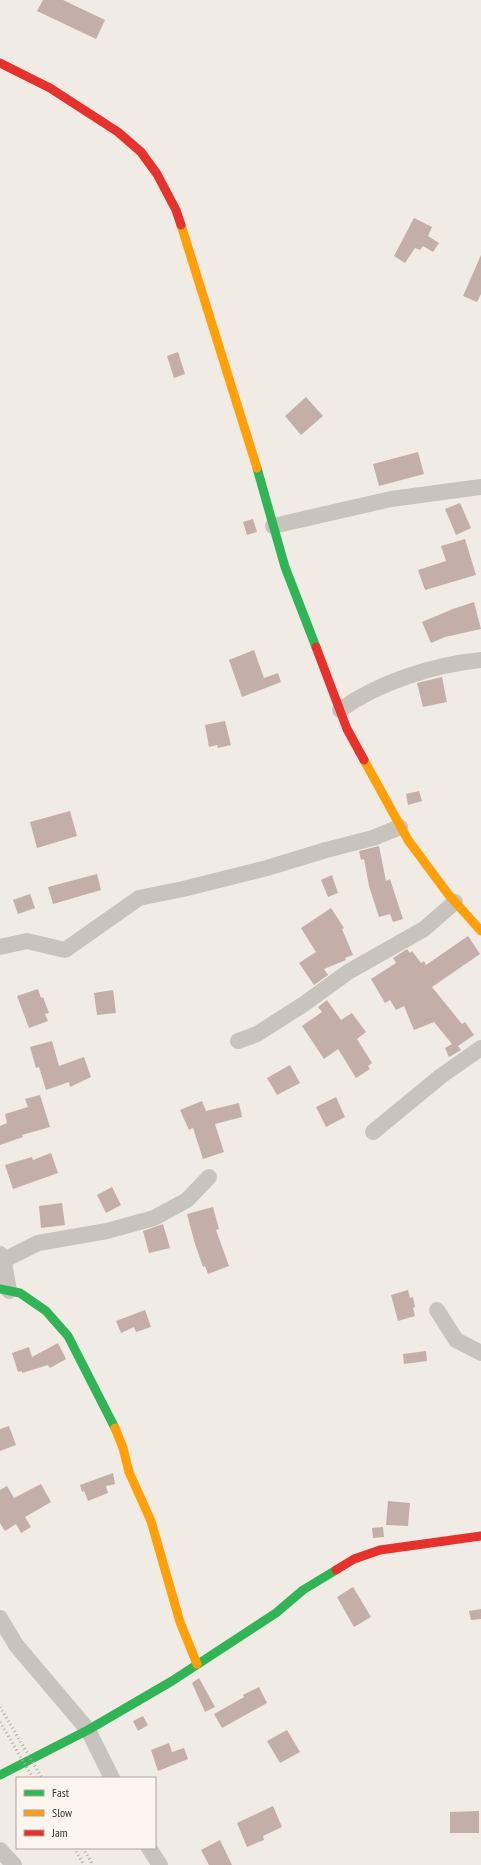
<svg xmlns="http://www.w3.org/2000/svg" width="481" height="1865" font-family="'PT Sans Narrow',sans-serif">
<rect width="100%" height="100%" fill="#f0ebe5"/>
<path fill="#c3afa7" d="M43 0H63L105 20 96 39 37 11Z
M414 218 432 227 428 236 439 243 433 252 423 246 420 250 415 248 405 263 394 256Z
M481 255V294L477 302 463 296Z
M178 352 185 374 174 378 167 356Z
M306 397 323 416 301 435 285 416Z
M418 452 424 474 379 486 373 464Z
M460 503 471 528 456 535 445 509Z
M253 519 257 532 247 535 243 522Z
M465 539 476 575 425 590 418 570 446 561 441 546Z
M474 602 481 629 445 637 431 643 422 622 453 609Z
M254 650 264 678 278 673 281 682 242 697 229 660Z
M442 677 447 702 423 707 417 683Z
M225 721 231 745 218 748 217 745 209 747 205 725Z
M419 791 422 801 408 805 406 794Z
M70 811 77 836 37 848 30 822Z
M379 846 386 881 390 879 403 919 393 922 390 914 379 917 369 886 364 859 361 860 359 851Z
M97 874 101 890 53 904 48 887Z
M332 875 338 893 328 897 321 880Z
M30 894 35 908 18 914 13 900Z
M331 908 344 928 342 929 353 955 345 958 346 960 324 969 328 975 314 985 299 963 316 952 301 928Z
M468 936 480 954 432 987 462 1024 465 1022 474 1035 458 1046 461 1050 449 1057 445 1048 452 1044 434 1022 414 1030 404 1006 396 1010 390 1000 385 1003 371 979 396 963 393 958 407 949 410 953 412 951 421 963 424 961 426 965Z
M38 989 41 998 43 997 49 1013 45 1014 48 1021 29 1028 17 996Z
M113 990 116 1013 97 1015 94 993Z
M327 1000 341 1020 352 1013 366 1032 357 1039 372 1063 368 1066 370 1069 356 1078 338 1049 324 1059 302 1026 322 1012 318 1007Z
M52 1041 59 1066 84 1057 91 1077 70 1087 69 1082 46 1090 39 1067 36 1068 30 1047Z
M290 1065 300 1083 277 1095 267 1078Z
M40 1095 50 1127 22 1135 23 1137 0 1145V1126L7 1123 5 1114 28 1107 25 1099Z
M336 1097 345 1117 326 1127 316 1107Z
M202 1101 206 1111 239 1103 242 1117 215 1124 224 1152 203 1159 193 1128 189 1130 180 1110Z
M51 1153 58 1173 13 1189 5 1165 32 1157 33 1160Z
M112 1187 121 1205 106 1213 97 1195Z
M62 1203 65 1225 41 1228 39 1206Z
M213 1207 219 1229 216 1230 229 1266 208 1274 205 1266 203 1267 195 1244 187 1214Z
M163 1224 170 1248 149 1253 143 1231Z
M408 1290 410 1298 413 1297 415 1307 413 1308 415 1316 398 1321 391 1295Z
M145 1310 151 1327 136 1332 134 1327 121 1333 116 1321Z
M58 1343 66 1359 50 1368 48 1365 22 1373V1371L18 1372 12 1353 29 1347 32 1357Z
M426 1351 427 1361 404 1364 403 1354Z
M9 1426 16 1445 0 1451V1429Z
M113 1473 115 1484 106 1486 108 1493 88 1501 84 1491 82 1492 80 1485Z
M41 1484 51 1502 25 1517 31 1527 21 1533 16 1524 5 1531 0 1523V1490L7 1486 14 1498Z
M388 1501 410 1503 408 1526 386 1525Z
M383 1527 384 1537 373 1538 372 1528Z
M353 1587 371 1617 354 1627 337 1597Z
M481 1609V1619L471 1620 469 1611Z
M199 1678 215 1707 205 1712 192 1683Z
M259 1687 267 1703 222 1728 214 1714 244 1697 243 1695Z
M143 1716 148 1725 138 1731 133 1721Z
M287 1730 300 1752 280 1763 267 1741Z
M169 1743 172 1752 184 1748 188 1759 158 1771 151 1750Z
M273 1806 282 1827 263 1836 264 1840 247 1847 237 1823Z
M479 1811V1833H450V1812Z
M220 1840 232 1865H209L201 1850Z"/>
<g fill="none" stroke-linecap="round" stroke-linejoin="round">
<path stroke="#c9c3be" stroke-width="16" d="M273 526 391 499 481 487
M340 710C379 682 433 665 481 660
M0 947 27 941 65 950 139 898 183 889 267 868 326 850 373 838 400 827
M238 1041 257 1034 304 1004 348 972 424 929 455 902
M373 1132 441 1076 481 1048
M0 1254 5 1268 9 1291
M2 1261 38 1243 107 1231 154 1218 187 1200 209 1177
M437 1310 456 1340 481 1353
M0 1618 16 1645 88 1730 112 1778
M149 1848 160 1865
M0 1850 14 1865"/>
<path stroke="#30b455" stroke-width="9" d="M257 468 285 567 316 647
M0 1289 20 1293 46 1311 68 1336 115 1428
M0 1775 88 1730 172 1681 276 1613 303 1590 336 1570"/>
<path stroke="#ff9f0a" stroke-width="9" d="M181 225 257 468
M364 760 408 840 448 894 481 931
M115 1428 123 1448 129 1472 151 1521 180 1622 197 1664"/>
<path stroke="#e5322d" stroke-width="9" d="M0 63 50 88 118 132 141 152 157 174 176 210 181 225
M316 647 347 729 364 760
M336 1570 354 1559 380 1550 481 1536"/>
<path stroke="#b1aca8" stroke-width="3" stroke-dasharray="1 3" stroke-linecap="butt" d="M0 1707 42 1778
M0 1722 33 1778
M74 1848 84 1865
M83 1848 93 1865"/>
</g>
<rect x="16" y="1777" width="140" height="72" fill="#fbf5ee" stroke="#aea6a0"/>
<rect x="24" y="1790" width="20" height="6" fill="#30b455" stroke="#aea6a0"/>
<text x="52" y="1797" font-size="12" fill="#3b302b">Fast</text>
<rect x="24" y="1810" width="20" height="6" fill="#ff9f0a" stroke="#aea6a0"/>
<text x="52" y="1817" font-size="12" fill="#3b302b">Slow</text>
<rect x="24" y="1830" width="20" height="6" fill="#e5322d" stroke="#aea6a0"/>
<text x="52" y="1837" font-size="12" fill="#3b302b">Jam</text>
</svg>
